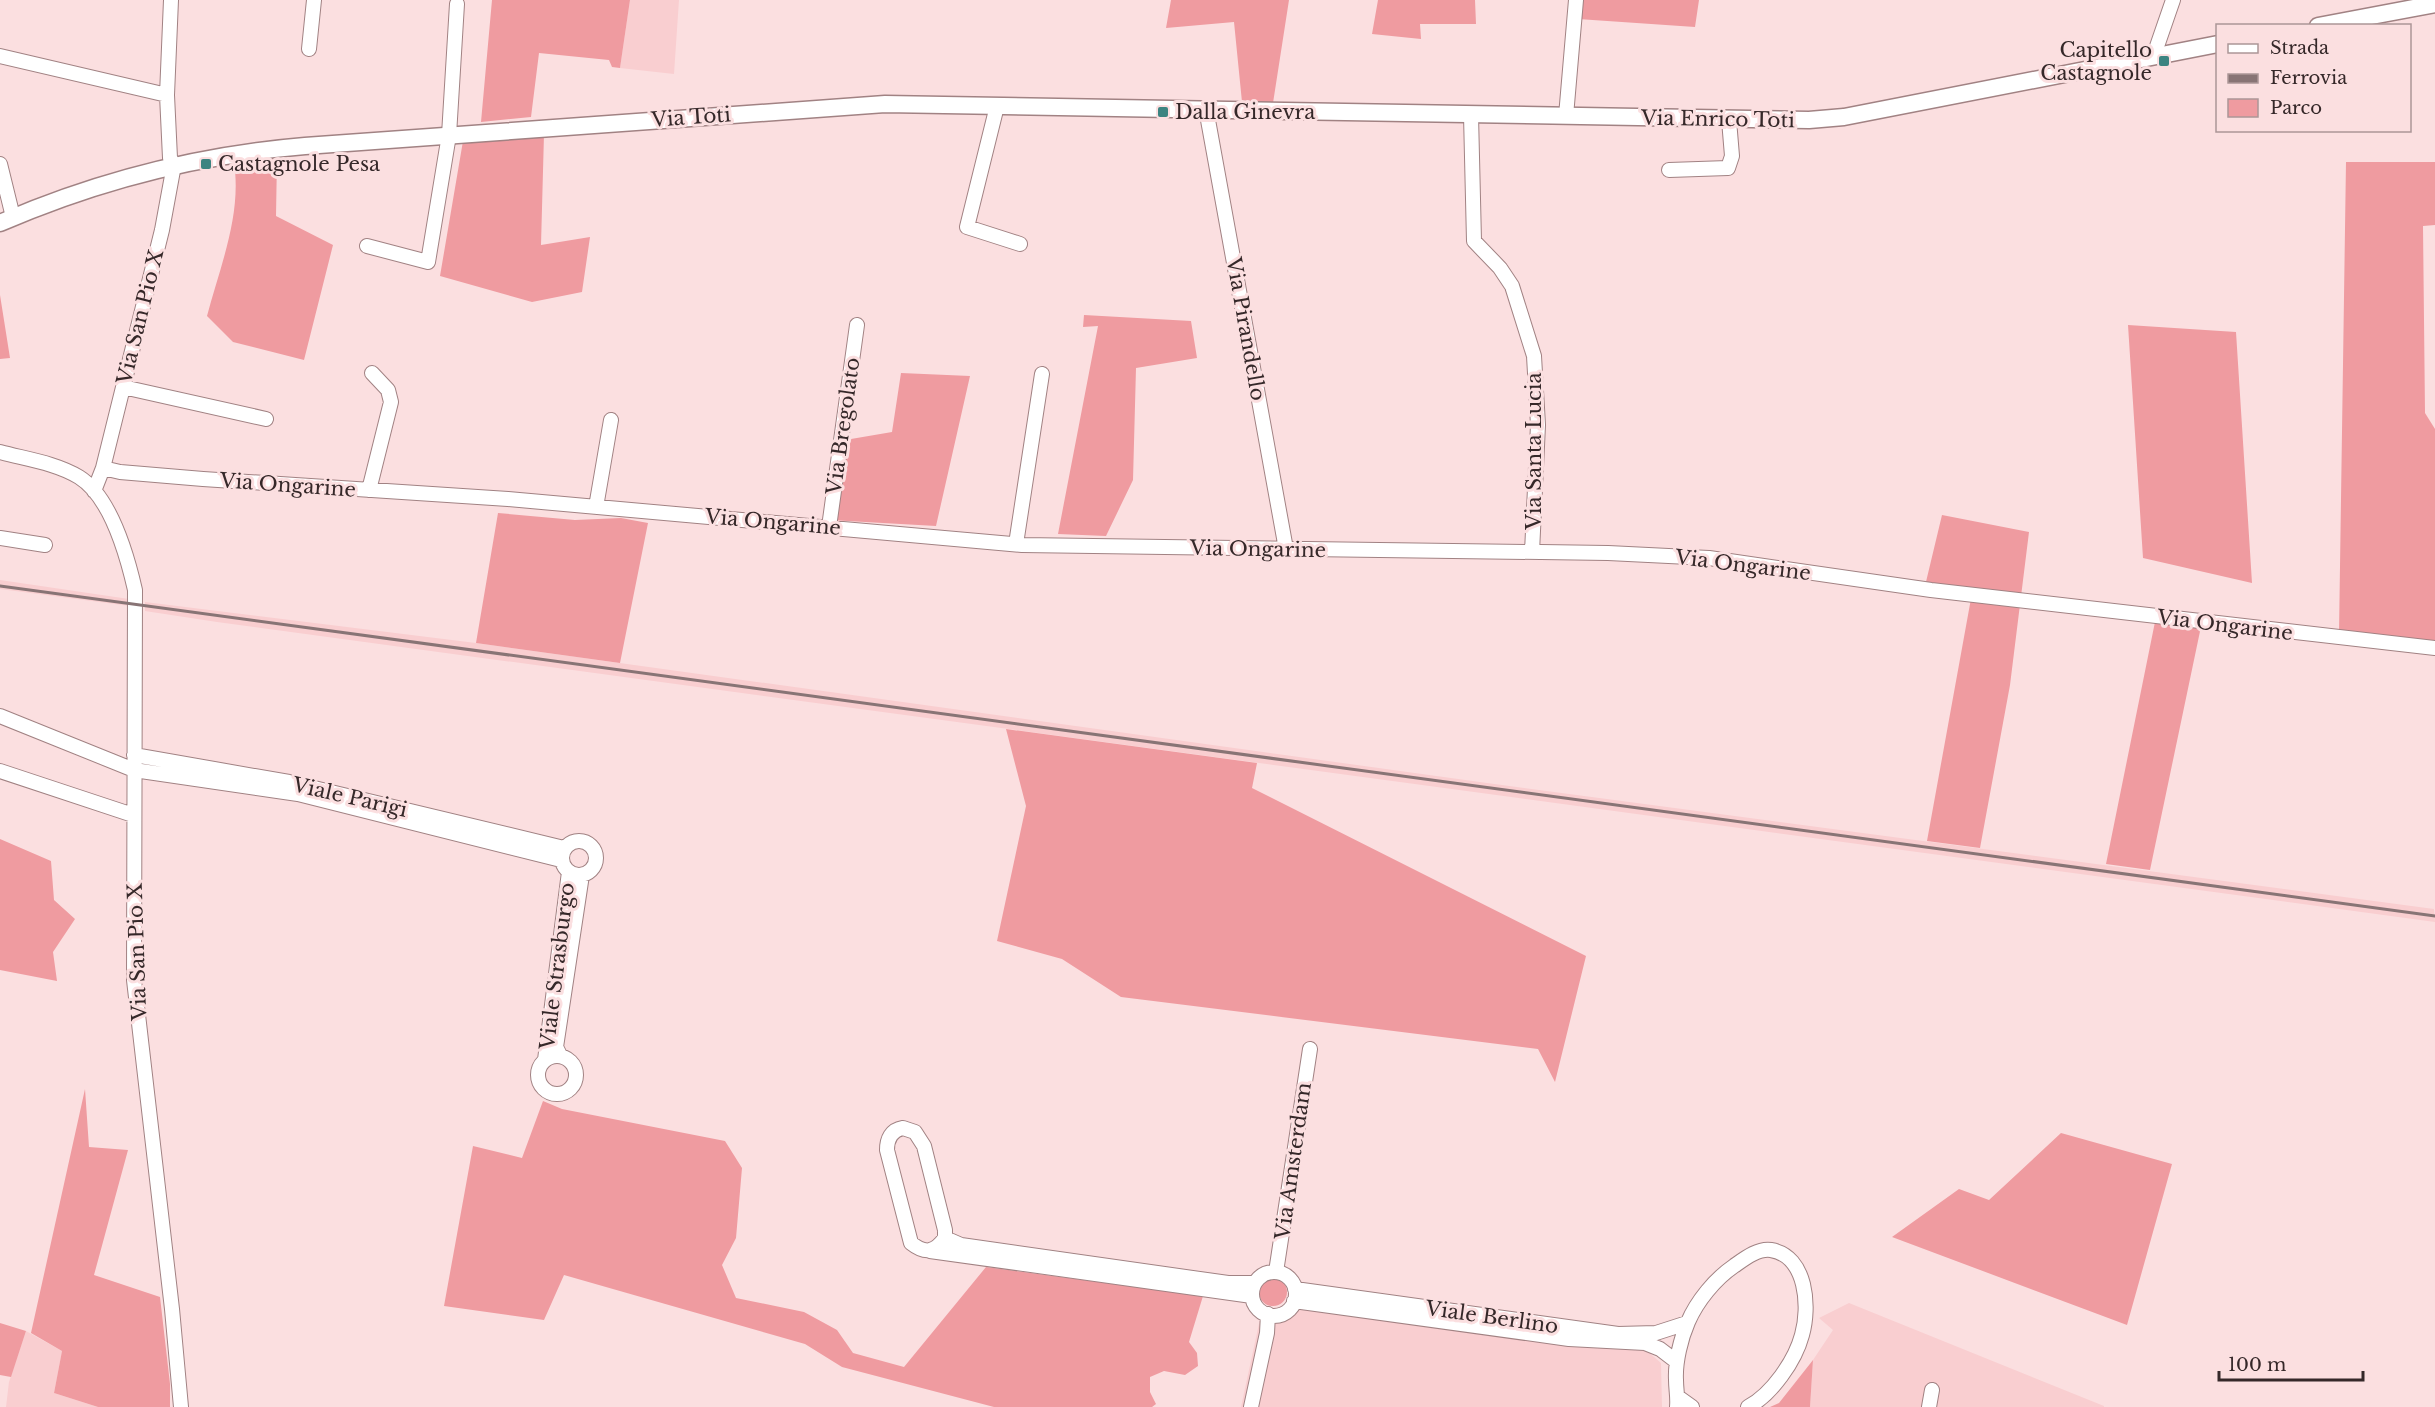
<svg xmlns="http://www.w3.org/2000/svg" width="2435" height="1407" font-family="'Libre Baskerville',serif">
<rect width="100%" height="100%" fill="#fbdfe0"/>
<path fill="#f9ced0" d="M630 0H679L674 74 620 68Z
M0 580 129 599 130 606 0 589Z
M145 602 476 643 1487 783 2434 909 2435 922 217 622 145 611Z
M1849 1303 2104 1406V1407H1810L1813 1360 1833 1330 1819 1318Z
M1299 1309 1646 1350 1661 1363 1662 1407H1241L1260 1319 1280 1320Z
M26 1331 62 1351 54 1393 98 1407H6L9 1382Z"/>
<path fill="#ef9ba0" d="M492 0H630L620 68 612 67 609 60 539 53 531 117 481 122Z
M1171 0H1289L1273 103 1242 102 1234 22 1166 28Z
M1378 0H1475L1476 24H1420L1421 39 1372 34Z
M1580 0H1699L1695 27 1578 19Z
M544 134 541 245 590 237 582 292 532 302 440 276 463 141Z
M277 158 276 216 333 245 304 360 233 342 207 316C220 267 242 214 234 163Z
M2346 162H2435V225L2423 226 2425 413 2435 429V649L2339 634Z
M0 295 10 358 0 359Z
M1084 315 1191 321 1197 358 1136 368 1133 480 1106 536 1058 534 1098 326 1083 327Z
M2128 325 2236 332 2252 583 2143 558Z
M901 373 970 376 936 526 830 520 851 439 892 432Z
M498 513 575 520 621 518 648 523 620 663 476 643Z
M1942 515 2029 532 2010 685 1980 848 1927 841 1972 593 1925 586Z
M2157 612 2203 617 2150 870 2106 864Z
M1006 729 1257 763 1252 788 1586 956 1555 1082 1538 1049 1121 997 1062 959 997 941 1026 806Z
M0 839 51 861 54 900 75 919 53 952 57 981 0 970Z
M85 1089 89 1147 128 1150 94 1275 160 1297 170 1384V1407H98L54 1393 62 1351 31 1333Z
M543 1101 562 1109 725 1141 742 1168 736 1238 722 1265 736 1298 804 1312 837 1330 853 1353 904 1367 986 1267 1203 1296 1189 1342 1197 1353 1198 1366 1185 1375 1164 1371 1150 1377V1392L1156 1404 1152 1407H994L842 1367 805 1344 564 1275 544 1320 444 1306 473 1146 522 1158Z
M2061 1133 2172 1164 2127 1325 1892 1237 1959 1189 1989 1200Z
M1259 1292a14 14 0 1 1 28 0a14 14 0 1 1-28 0Z
M0 1323 26 1331 11 1377 0 1375Z
M1813 1360 1810 1407H1770L1779 1403Z"/>
<g fill="none" stroke-linecap="round" stroke-linejoin="round">
<defs>
<path id="minor" d="M309 49 314 0
M2154 55 2173 0
M0 56 167 95
M997 106 967 227 1020 244
M1206 109 1286 549
M1471 115 1474 241 1500 268 1512 286 1534 356 1538 425 1532 552
M1566 116 1576 0
M0 164 13 217
M1669 170 1728 168 1732 156 1729 120
M367 246 428 262 449 135 457 4
M123 387 266 419
M0 452C26 459 56 463 79 477 111 497 127 555 135 590L134 980 172 1309 181 1407
M103 468 162 230 174 165 170 158 167 95 171 0
M369 490 391 402 388 390 372 373
M94 491 103 468 120 472 203 479 508 499 1022 545 1608 553 1709 558 1931 590 2435 648
M596 507 611 420
M829 527 857 325
M0 538 45 545
M1016 544 1042 374
M0 716 134 770 298 794 561 860
M134 755 289 782 564 848
M0 771 133 815
M562 858a17 17 0 1 1 34 0a17 17 0 1 1-34 0Z
M560 1055 556 1047 582 875
M538 1075a19 19 0 1 1 38 0a19 19 0 1 1-38 0Z
M545 1060 569 872
M903 1128 915 1132 924 1146 945 1230V1238C934 1253 925 1254 911 1243L887 1150C887 1139 891 1130 903 1128Z
M945 1238 961 1245 1228 1283H1255
M930 1251 1252 1296
M1276 1272 1310 1049
M1252 1294a22 22 0 1 1 44 0a22 22 0 1 1-44 0Z
M1295 1289 1618 1334 1656 1333 1687 1323
M1294 1301 1569 1339 1645 1343 1660 1349 1677 1362
M1678 1397 1692 1407
M1251 1407 1267 1333 1268 1314
M1677 1407C1678 1397 1676 1390 1676 1380 1675 1362 1681 1338 1688 1322 1697 1301 1715 1279 1734 1266 1744 1259 1758 1248 1771 1250 1807 1256 1810 1307 1802 1335 1795 1361 1772 1394 1748 1407
M1929 1407 1932 1390"/>
<path id="major" d="M2318 26 2435 4
M0 223C99 180 197 155 305 146L885 104 1809 120 1844 117 2218 44"/>
</defs>
<use href="#minor" stroke="#a18283" stroke-width="16"/>
<use href="#major" stroke="#a18283" stroke-width="19"/>
<use href="#minor" stroke="#fff" stroke-width="14"/>
<use href="#major" stroke="#fff" stroke-width="16"/>
<path stroke="#887475" stroke-width="3" d="M0 586 2435 916"/>
</g>
<g fill="#3c8481" stroke="#fbdfe0" stroke-width="2">
<rect x="2158" y="55" width="12" height="12" rx="3"/>
<rect x="1157" y="106" width="12" height="12" rx="3"/>
<rect x="200" y="158" width="12" height="12" rx="3"/>
</g>
<g text-anchor="middle" stroke-width="6" stroke-linejoin="round" paint-order="stroke">
<g font-size="20" fill="#352829" stroke="#fbdfe0" text-anchor="start">
<text x="2152" y="57" text-anchor="end">Capitello<tspan x="2152" dy="23">Castagnole</tspan></text>
<text x="1175" y="119">Dalla Ginevra</text>
<text x="218" y="171">Castagnole Pesa</text>
</g>
<g font-size="20" fill="#352829" stroke="#fbdfe0">
<text transform="translate(691 117) rotate(-4)" y="7">Via Toti</text>
<text transform="translate(1718 119) rotate(1)" y="7">Via Enrico Toti</text>
<text transform="translate(140 317) rotate(-76)" y="7">Via San Pio X</text>
<text transform="translate(1246 329) rotate(80)" y="7">Via Pirandello</text>
<text transform="translate(843 426) rotate(-82)" y="7">Via Bregolato</text>
<text transform="translate(1534 451) rotate(-90)" y="7">Via Santa Lucia</text>
<text transform="translate(288 485) rotate(4)" y="7">Via Ongarine</text>
<text transform="translate(773 522) rotate(5)" y="7">Via Ongarine</text>
<text transform="translate(1258 549) rotate(1)" y="7">Via Ongarine</text>
<text transform="translate(1743 565) rotate(7)" y="7">Via Ongarine</text>
<text transform="translate(2225 625) rotate(7)" y="7">Via Ongarine</text>
<text transform="translate(350 797) rotate(13)" y="7">Viale Parigi</text>
<text transform="translate(137 952) rotate(-92)" y="7">Via San Pio X</text>
<text transform="translate(557 966) rotate(-83)" y="7">Viale Strasburgo</text>
<text transform="translate(1293 1161) rotate(-82)" y="7">Via Amsterdam</text>
<text transform="translate(1492 1317) rotate(8)" y="7">Viale Berlino</text>
</g>
</g>
<rect x="2216" y="24" width="195" height="108" fill="#fbdfe0" stroke="#ac9697" stroke-width="1.5"/>
<rect x="2228" y="44" width="30" height="9" fill="#ffffff" stroke="#ac9697" stroke-width="1.5"/>
<text x="2270" y="54" font-size="18" fill="#352829">Strada</text>
<rect x="2228" y="74" width="30" height="9" fill="#887475" stroke="#ac9697" stroke-width="1.5"/>
<text x="2270" y="84" font-size="18" fill="#352829">Ferrovia</text>
<rect x="2228" y="99" width="30" height="18" fill="#ef9ba0" stroke="#ac9697" stroke-width="1.5"/>
<text x="2270" y="114" font-size="18" fill="#352829">Parco</text>
<path d="M2219 1371v9h144v-9" fill="none" stroke="#352829" stroke-width="3"/>
<text x="2228" y="1371" font-size="18" fill="#352829" stroke="#fbdfe0" stroke-width="4.5" paint-order="stroke">100 m</text>
</svg>
